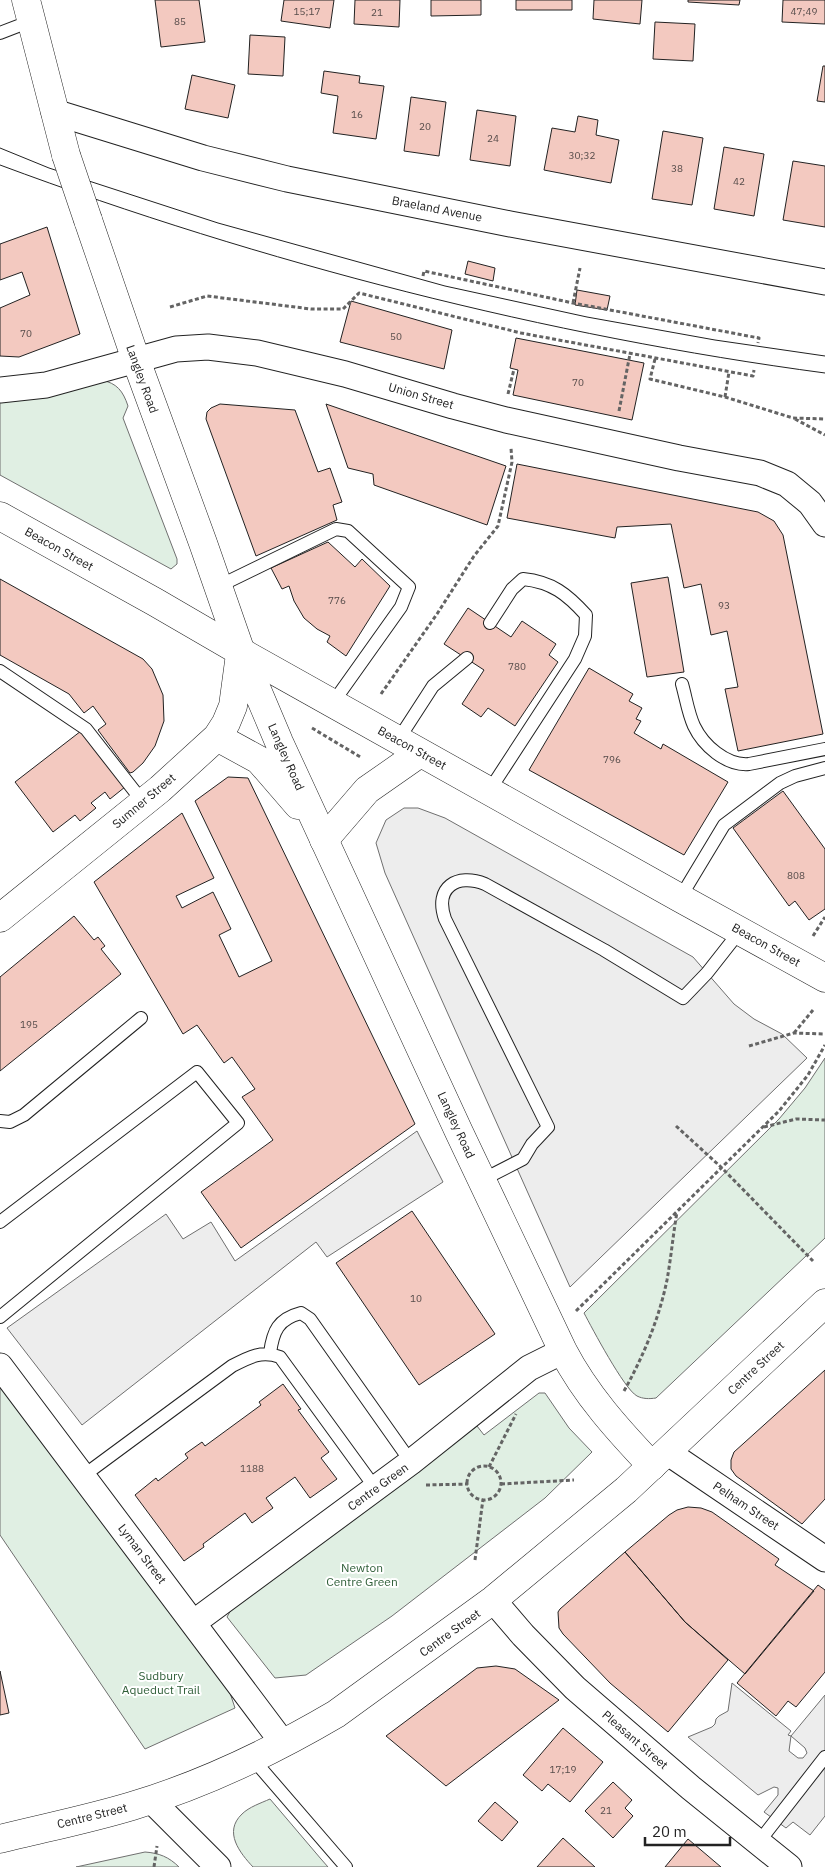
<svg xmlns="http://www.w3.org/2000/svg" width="825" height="1867" font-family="'IBM Plex Sans',sans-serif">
<rect width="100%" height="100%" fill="#fff"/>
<path fill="#e0efe3" stroke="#6f6f6f" d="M101 380C117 383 123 391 128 406L123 418 177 559V564L171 569 0 475V399Z
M825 1058V1238L656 1398C649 1399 643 1399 637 1396 624 1389 592 1328 584 1313L779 1119 805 1088Z
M0 1386 229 1690 235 1708 145 1749 0 1535Z
M539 1393H545L569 1428 592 1452 545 1498 392 1616 306 1675 275 1678 227 1617 232 1608 477 1426 484 1435Z
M270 1799 321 1859 328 1867H253C240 1853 223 1832 242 1814 249 1807 261 1803 270 1799Z
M145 1852C159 1853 169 1857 179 1867H76Z"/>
<path fill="#ededed" stroke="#6f6f6f" d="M404 808H418L445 818 693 957 734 1004 754 1019 782 1034 807 1058 570 1287 385 873 376 843 386 820Z
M417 1131 443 1182 327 1257 316 1242 82 1425 7 1328 166 1214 183 1239 211 1222 235 1261Z
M732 1683 791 1731 788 1735 791 1736 789 1751 798 1758H803L807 1753 805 1748 791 1736 825 1695V1816L810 1835 793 1822 786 1828 764 1812 778 1795V1788L774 1787 758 1795 688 1737 712 1727 715 1724 716 1719 719 1716 728 1711Z"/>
<path fill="#f3c9c0" stroke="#222" d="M155 0H199L205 42 161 47Z
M284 0H334L330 28 281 21Z
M355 0H400L399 27 354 24Z
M431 0H481V15L431 16Z
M516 0H572V10H516Z
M594 0H642L640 24 593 19Z
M688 0H740L739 5 688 2Z
M783 0H825V24L782 22Z
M655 22 695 24 693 61 653 59Z
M250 35 285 37 283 76 248 74Z
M823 66H825V102L817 101Z
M324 71 360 76 359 83 384 86 376 139 333 133 338 96 321 93Z
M192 75 235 85 228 118 185 109Z
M411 97 446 102 439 156 404 151Z
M477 110 516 116 510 166 470 160Z
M578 116 598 120 596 135 619 140 611 183 544 170 552 128 575 132Z
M663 131 703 138 692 205 652 199Z
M724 147 764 154 754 216 714 209Z
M793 161 825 166V227L783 220Z
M47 227 80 334 19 357 0 356V308L30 295 22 272 0 280V244Z
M468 261 495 268 493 281 465 274Z
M577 290 610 296 607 310 575 305Z
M351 301 452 330 444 369 340 342Z
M516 338 644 363 632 420 513 395 518 370 510 368Z
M220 404 295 410 318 472 330 468 342 502 333 505 337 520 256 556 206 419 207 412 211 408Z
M326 404 506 466 487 525 374 485 373 474 348 468Z
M517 464 758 512 774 521 783 535 823 734 738 751 725 689 738 687 727 631 711 635 701 584 684 588 671 524 617 527 615 538 507 518Z
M328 542 355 567 362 559 390 586 346 656 327 642 330 636 317 629 304 618 294 601 289 586 282 589 271 568Z
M668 577 684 672 647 677 631 583Z
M0 579 143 659 152 669 163 695 164 721 155 746 143 763 133 772 130 773 98 730 106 724 93 706 84 713 69 694 0 655Z
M468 608 511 637 522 621 556 644 549 655 558 662 515 726 488 708 481 717 462 704 484 670 444 644Z
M589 668 633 694 629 701 642 708 636 719 641 721 634 733 661 749 663 744 728 782 684 855 529 770Z
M81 731 125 787 110 799 105 792 91 803 96 808 80 821 75 815 53 832 15 782Z
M228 777 248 778 415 1124 241 1248 201 1192 273 1140 242 1097 255 1089 232 1057 224 1063 197 1025 183 1034 94 882 182 813 214 878 176 896 182 908 213 892 231 929 219 935 239 977 272 961 195 801Z
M783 791 825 849V909L809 920 795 901 789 906 733 828Z
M74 916 94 940 98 937 105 946 101 949 121 974 0 1071V977Z
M412 1211 495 1334 419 1385 336 1263Z
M825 1370V1499L802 1524 736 1476 731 1469V1460L734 1452Z
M283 1384 301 1409 298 1410 329 1452 321 1458 337 1479 310 1498 295 1477 266 1498 273 1508 252 1523 245 1513 203 1544 204 1547 184 1561 135 1495 156 1478 158 1481 188 1458 185 1454 202 1442 205 1446 261 1405 259 1402Z
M688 1507 701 1508 712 1512 779 1559 775 1565 814 1591 745 1674 685 1622 625 1552 669 1515 677 1510Z
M625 1552 685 1622 728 1660 668 1732 610 1683 563 1634 559 1628 558 1612 560 1609Z
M818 1585 825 1590V1672L796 1707 788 1701 776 1716 737 1683Z
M496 1666 515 1669 559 1700 446 1786 386 1736 477 1668Z
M0 1671 9 1713 0 1715Z
M563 1728 603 1762 570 1802 548 1784 542 1791 523 1775Z
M613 1782 632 1800 625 1808 633 1816 613 1838 585 1811Z
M495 1802 518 1822 502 1841 478 1821Z
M563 1838 595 1867H537Z
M688 1839 721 1867H665Z"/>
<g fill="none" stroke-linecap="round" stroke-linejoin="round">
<defs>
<path id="service" d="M0 33 31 21
M217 587 336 529 348 531 409 587 401 607 332 704
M0 671 86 729 143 802
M682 684C686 698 688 713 694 726 703 745 726 766 749 764L825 749
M398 740 433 686 467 658
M489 791 575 659 585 636 586 615C567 594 552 582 523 579L512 589 490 623
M680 898 724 825 780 783 795 776 825 768
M0 1121 10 1122 24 1115 141 1018
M482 1180 523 1159 532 1144 548 1127 445 919C434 887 457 873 485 884L604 950 683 998 707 973 740 931
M0 1222 197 1072 238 1123 0 1317
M270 1353C273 1331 278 1319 301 1313L310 1319 411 1462
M83 1476 232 1366C249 1357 262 1350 280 1357L376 1489
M252 1758 346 1867
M758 1843 825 1757"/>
<path id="minor" d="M54 112 203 158 287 179 510 224 825 282
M0 390 46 385 176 349 208 347 257 353 345 374 453 406 506 420 679 458 760 473 787 484 810 503 825 524
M0 1366 283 1743
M667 1452 825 1559
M493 1600 523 1635 575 1688 691 1788 789 1867
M193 1623 411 1462 529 1368 563 1351
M151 1800 218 1867"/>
<path id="tertiary" d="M26 0 66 155
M88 220 136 360 203 543 241 652 279 742 459 1132 563 1351C586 1395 618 1430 652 1466
M217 737 259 760 298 805
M0 918 160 789 217 737 226 723 233 706 240 654"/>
<path id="primary" d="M0 516 155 602 241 652 680 898 825 978
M324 840 367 790 420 753
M0 1839C44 1828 89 1819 132 1806 202 1785 273 1751 336 1714L493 1600 626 1490 825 1303"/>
</defs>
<use href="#service" stroke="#222" stroke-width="14"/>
<use href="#minor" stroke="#222" stroke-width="27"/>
<use href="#tertiary" stroke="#222" stroke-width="29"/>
<use href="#primary" stroke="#222" stroke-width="29"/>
<path stroke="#646464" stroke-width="3" stroke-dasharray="4 2.5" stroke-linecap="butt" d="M423 276 424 271 573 303 759 338 758 343
M573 303 580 268
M170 307 207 296 311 309H343L359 293 521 333 753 376 754 370
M655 359 650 379 725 397 793 418 825 419
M508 394 514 369
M725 397 729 372
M619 411 630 354
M795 419 825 435
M381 694 437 614 474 556 498 526 512 462 511 448
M312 728 362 758
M813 936 825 917
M794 1033 813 1010
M749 1046 794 1033 825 1034
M676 1126 722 1168 813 1261
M764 1127 796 1119 825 1120
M576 1311 779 1111 808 1075 825 1045
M624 1391C643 1357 659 1319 667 1280 671 1258 673 1235 677 1212
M467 1483a17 17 0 1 1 34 0a17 17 0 1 1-34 0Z
M489 1467 516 1414
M501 1484 574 1480
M426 1485 468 1484
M475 1560 483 1499
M154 1867 157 1846"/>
<use href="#service" stroke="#fff" stroke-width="12"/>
<use href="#minor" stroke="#fff" stroke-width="25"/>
<use href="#tertiary" stroke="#fff" stroke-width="28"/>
<use href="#primary" stroke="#fff" stroke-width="28"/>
<path stroke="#222" stroke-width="1" d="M0 148 49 168 218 223 445 286 587 317 715 340 825 356
M0 165C263 263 547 336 825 373"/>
<defs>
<path id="tertiary-bridge" d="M66 155 88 220"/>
</defs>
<use href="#tertiary-bridge" stroke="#222" stroke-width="29" stroke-linecap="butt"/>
<use href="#tertiary-bridge" stroke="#fff" stroke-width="28"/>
</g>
<g text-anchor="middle" stroke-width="4" stroke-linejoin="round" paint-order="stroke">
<g font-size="10" fill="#564c4a">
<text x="307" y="15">15;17</text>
<text x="804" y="15">47;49</text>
<text x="377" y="16">21</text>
<text x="180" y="25">85</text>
<text x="357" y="118">16</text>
<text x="425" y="130">20</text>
<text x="493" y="142">24</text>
<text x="582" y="159">30;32</text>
<text x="677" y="172">38</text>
<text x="739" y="185">42</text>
<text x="26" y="337">70</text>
<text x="396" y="340">50</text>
<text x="578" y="386">70</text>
<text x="337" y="604">776</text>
<text x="724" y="609">93</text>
<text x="517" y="670">780</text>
<text x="612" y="763">796</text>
<text x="796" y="879">808</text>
<text x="29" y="1028">195</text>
<text x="416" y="1302">10</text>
<text x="252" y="1472">1188</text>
<text x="563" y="1773">17;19</text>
<text x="606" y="1814">21</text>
</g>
<g font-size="12" fill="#222" stroke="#fff">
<text transform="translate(437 209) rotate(11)" y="4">Braeland Avenue</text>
<text transform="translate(142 379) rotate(70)" y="4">Langley Road</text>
<text transform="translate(421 396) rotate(16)" y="4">Union Street</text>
<text transform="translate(59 549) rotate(29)" y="4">Beacon Street</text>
<text transform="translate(412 748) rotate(29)" y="4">Beacon Street</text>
<text transform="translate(286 757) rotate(66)" y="4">Langley Road</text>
<text transform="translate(144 801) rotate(-40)" y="4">Sumner Street</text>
<text transform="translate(766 945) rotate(29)" y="4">Beacon Street</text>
<text transform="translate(456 1125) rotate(65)" y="4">Langley Road</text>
<text transform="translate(756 1368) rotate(-43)" y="4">Centre Street</text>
<text transform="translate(378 1487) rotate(-36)" y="4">Centre Green</text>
<text transform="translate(746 1506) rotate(34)" y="4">Pelham Street</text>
<text transform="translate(142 1554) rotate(53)" y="4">Lyman Street</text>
<text transform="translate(450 1633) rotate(-36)" y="4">Centre Street</text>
<text transform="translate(635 1740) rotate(41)" y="4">Pleasant Street</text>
<text transform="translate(92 1816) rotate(-14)" y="4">Centre Street</text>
</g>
<g font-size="12" fill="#2f5e38" stroke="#fff">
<text x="362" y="1572">Newton<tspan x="362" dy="14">Centre Green</tspan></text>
<text x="161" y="1680">Sudbury<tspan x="161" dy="14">Aqueduct Trail</tspan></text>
</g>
</g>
<path d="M645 1837v8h85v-8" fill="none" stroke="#222222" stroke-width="2.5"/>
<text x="652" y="1837" font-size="15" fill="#222222" stroke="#ffffff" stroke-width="4" paint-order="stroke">20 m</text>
</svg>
